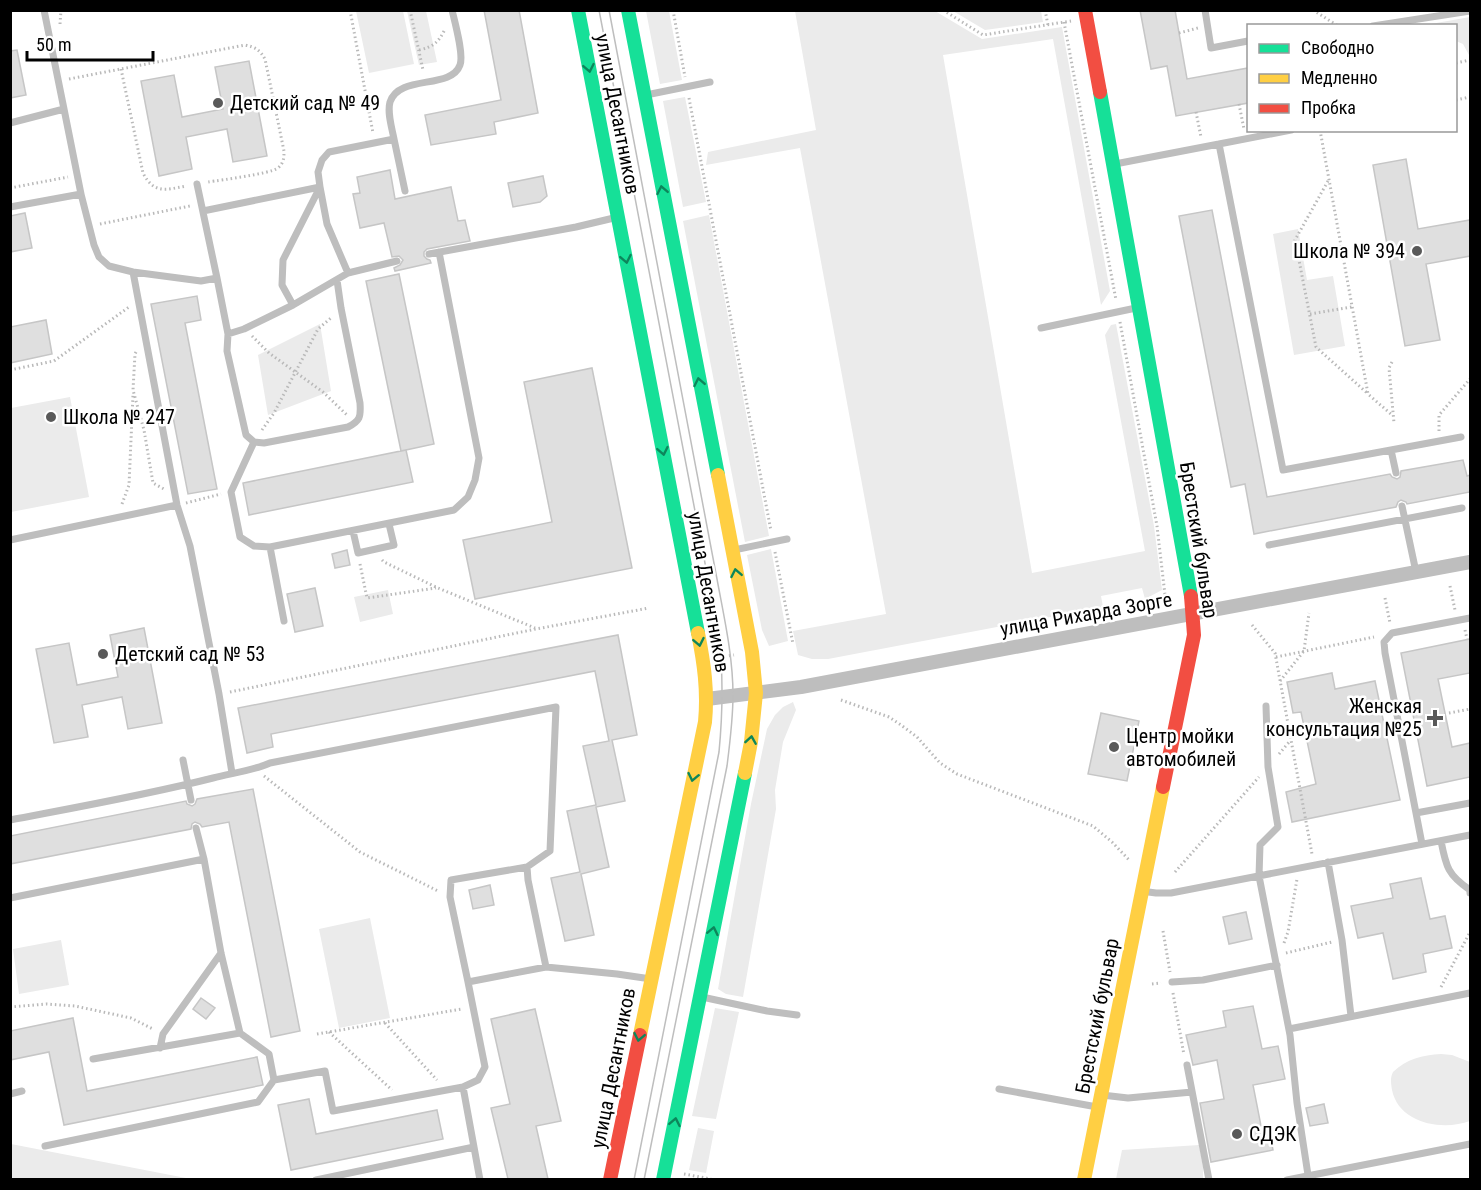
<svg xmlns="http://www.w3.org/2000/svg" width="1481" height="1190" font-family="'Roboto Condensed',sans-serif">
<rect width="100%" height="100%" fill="#fff"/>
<path fill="#ebebeb" d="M356 11H403L414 64 369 73Z
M407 11H426L437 62 419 65Z
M646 11H669L682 80 660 84Z
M795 11H935L982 39 1062 27 1110 291 1101 305 1053 39 943 55 1032 573 1145 551 1105 335 1111 325 1116 324 1154 526 1162 590 1145 599 1142 588 1101 596 1103 607 828 659H812L798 655 793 631 886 614 800 148 706 165 708 152 816 130Z
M953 11H1041L1043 22 985 30Z
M1470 17V55H1469L1463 44 1456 41V26L1425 25Z
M685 97 706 202 683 207 663 101Z
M709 215 769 536 745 542 683 221Z
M1298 229 1307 280 1333 276 1345 346 1294 355 1273 234Z
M320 324 331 391 268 415 258 355Z
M70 397 89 497 11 512V408Z
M771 549 788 641 769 646 762 630 747 555Z
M388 590 393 614 360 622 354 597Z
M793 702 796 710 783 742 775 790 776 809 743 997 726 994 718 989 751 804 767 729 775 715 783 707Z
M370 918 390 1018 339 1028 319 929Z
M61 940 69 985 19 994 13 949Z
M715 1008 739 1012 716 1119 692 1116Z
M1441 1054 1452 1055 1470 1062V1121C1443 1131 1399 1124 1392 1090 1391 1083 1390 1078 1393 1072 1407 1059 1422 1055 1441 1054Z
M698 1128 714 1131 706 1173 689 1170Z
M10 1144H11L191 1179H11Z
M1199 1145 1203 1167V1179H1116L1122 1150Z"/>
<path fill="#dfdfdf" stroke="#c6c6c6" stroke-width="1.5" d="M484 10H519L538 113 494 122 496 134 431 145 425 115 501 100Z
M1140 10H1175L1187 79 1248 68V103L1176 116 1167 66 1151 69Z
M17 50 26 95 10 98V51Z
M249 61 267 156 233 162 227 129 186 137 192 169 159 176 141 81 174 75 182 117 223 109 215 67Z
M1406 159 1418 229 1470 220V256L1426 264 1440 340 1405 346 1373 165Z
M390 170 395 199 451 187 458 221 465 220 470 241 427 249 424 252V256L427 259 430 260 431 263 395 271 394 268 400 265 403 260 399 256 392 257 384 223 360 228 353 194 360 193 357 177Z
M543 176 547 196 540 202 513 207 508 183Z
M1212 210 1267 497 1390 474 1392 477 1397 479 1400 477 1401 471 1463 460 1467 476 1470 475V492L1407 504 1406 502 1401 500 1398 502 1396 507 1254 534 1245 484 1231 487 1179 216Z
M25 213 32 248 10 252V216Z
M399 274 434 444 401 451 366 281Z
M197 296 201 320 185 323 217 489 188 494 151 304Z
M46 320 52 354 10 363V327Z
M592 368 632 568 475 599 463 540 552 522 524 382Z
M406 450 413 482 249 515 243 483Z
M347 550 350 565 335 568 332 554Z
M315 588 323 626 295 632 287 594Z
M144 628 162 723 128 729 122 697 82 705 88 737 54 743 36 649 69 643 77 685 118 677 110 635Z
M618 635 637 735 612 740 625 801 596 807 609 867 581 874 594 935 565 941 551 878 580 872 567 811 596 805 583 746 609 741 595 671 271 734 273 747 247 753 238 708Z
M1470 639V673L1438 679 1452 747 1470 743V777L1427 786 1401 653Z
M1332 673 1335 689 1375 681 1400 800 1292 822 1286 792 1316 784 1301 712 1293 713 1287 682Z
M1101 713 1139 721 1127 781 1088 774Z
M253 789 300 1031 271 1037 229 822 202 827 200 824 195 822 192 824 191 829 10 864V836L186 801 187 804 192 806 195 804 197 799Z
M1421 878 1430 919 1445 916 1452 948 1423 954 1426 972 1393 979 1383 933 1358 938 1351 906 1393 898 1390 884Z
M490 885 494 905 473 909 469 890Z
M1246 912 1252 939 1229 944 1223 917Z
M201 998 215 1008 206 1019 193 1009Z
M1253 1006 1262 1049 1278 1046 1285 1079 1253 1085 1261 1126 1268 1125 1273 1150 1211 1162 1200 1103 1224 1099 1217 1060 1193 1065 1186 1035 1226 1027 1223 1011Z
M535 1009 561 1121 536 1126 548 1179H508L491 1108 510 1104 491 1019Z
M73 1018 87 1091 257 1057 263 1085 64 1125 49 1052 10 1060V1031Z
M309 1099 316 1134 437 1110 443 1139 291 1170 278 1105Z
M1324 1104 1328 1123 1310 1126 1306 1108Z"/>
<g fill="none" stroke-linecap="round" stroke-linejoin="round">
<path stroke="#b9b9b9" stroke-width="3" stroke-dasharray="1.5 3" stroke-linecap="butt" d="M350 10 373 133
M410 10 423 70
M673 10 685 77
M943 10 983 35 1071 21
M1045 10 1048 25
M1313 10 1338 26
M1064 22 1116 300
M60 24 61 10
M1179 33 1198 28
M419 50C433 47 439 42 445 29
M1456 63 1470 60
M121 69 143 173C154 194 165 190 186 186
M69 79 245 45C255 47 260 50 265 59L284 151C284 157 284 163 278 168 269 174 221 180 208 182
M689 98 771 531
M1456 100 1470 97
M1239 104 1244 129
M1196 112 1201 137
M1320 130 1368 394 1393 416
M1328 181 1295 240 1316 347 1367 393
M10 188 68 177
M100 224 190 206
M1310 314 1352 307
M1120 322 1157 526 1165 595
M252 336 269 353 323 392 348 416
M136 352 135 354 133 390 144 430 153 483 164 489
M1392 362 1389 368 1394 423
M10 370 54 361 129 307
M262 430 274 413 318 329 332 317
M1439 431V415L1470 379
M186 503 221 494
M122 504 129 485 133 395
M775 552 793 644
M382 560 384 562 438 588 535 628
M360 564 367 598 436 588
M1450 586 1455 610
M1385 598 1390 623
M1252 625 1275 653 1312 854
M1465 630 1467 639
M720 657 734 655
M1276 657 1374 637
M1280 681 1304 651 1309 613
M230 692 536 629 649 608
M841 700 889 717 901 725 917 737 940 763 957 774 1093 826 1112 842 1130 861
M1449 713 1470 709
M1279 754 1290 741
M264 776 360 852 438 891
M1175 872 1259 777
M1163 931 1170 972
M1284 943 1288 932 1297 879
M1286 953 1332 942
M1152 984 1161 983
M1441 987 1470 932
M1173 993 1184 1055
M10 1007 46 1004 75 1006 131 1018 153 1029
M385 1023 437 1080
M329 1032 392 1090
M317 1034 462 1009
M684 1174 711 1179"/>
<path stroke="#bebebe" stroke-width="7" d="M1205 10 1211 48 1248 41
M1373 26 1470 11
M646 95 710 82
M64 109 81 194 94 245 99 257 109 266 133 272 201 281 217 278 228 334 227 351 246 435 254 442 264 443 348 427C360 421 361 417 360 403L341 308 337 280
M10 123 64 109 44 10
M394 139 405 191
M1219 144 1291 130
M1115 164 1219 144 1283 470 1461 437
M197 184 217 278
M10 207 81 194
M203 211 320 187 327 224 348 273
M429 254 576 227 618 217
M133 272 177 505 190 546 219 694 232 773
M293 305 282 285 283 260 320 187 318 172 322 160 329 152 394 139C392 128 387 113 390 102 399 74 451 90 460 65 464 55 455 23 452 10
M1041 328 1136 308
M228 334 244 329 293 305 348 273 397 261
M254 442 231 492 240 537 254 546 270 547 454 510 468 497 475 480 479 458 439 252
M1391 450 1396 473
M1402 506 1416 572
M353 531 358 553 394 545 389 524
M10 540 177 505
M1269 545 1462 508
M270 547 284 621
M734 550 787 539
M1266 706 1268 767 1278 827 1260 845 1259 876 1290 1035 1297 1103 1308 1175
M183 760 191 800
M1416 813 1470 803
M10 820C78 807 146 795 213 778 232 773 252 771 270 763L556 707 550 851 527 867 528 880 546 967
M196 828 204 859
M1441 841C1446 867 1448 875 1470 890V893
M1422 844 1385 653 1384 642 1392 633 1470 618
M1328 862 1342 940 1351 1016
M1141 891 1156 893H1171L1470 835
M10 898 204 859 221 953 240 1033 269 1054 274 1080 325 1071 333 1111 463 1087 478 1080 485 1067 468 982 546 967 617 974 651 979
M468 982 450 897 451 880 527 867
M1172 982 1203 980 1277 965
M702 997 767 1011 797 1015
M1289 1029 1470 993
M160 1048 163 1034 221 953
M93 1059 240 1033
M1187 1065 1209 1180
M463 1087 480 1180
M999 1089 1097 1107
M10 1094 22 1091
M1102 1095 1128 1098 1192 1092
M45 1146 258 1102 274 1080
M316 1180 474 1147
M1287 1180 1470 1144"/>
<path stroke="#bebebe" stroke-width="14" d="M707 699 801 687 1470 562"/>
<path stroke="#16e098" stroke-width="14" d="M578 10 698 633
M628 10 718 475
M1100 92 1191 596
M663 1180 745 773"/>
<path stroke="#ffcf43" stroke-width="14" d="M718 475 752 652 756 693 751 742 745 773
M640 1035 705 722C708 691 704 663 698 633
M1084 1180 1163 787"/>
<path stroke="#f24e42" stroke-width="14" d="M1085 10 1100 92
M1163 787 1194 635 1191 596
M610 1180 640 1035"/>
<path stroke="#bebebe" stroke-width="1.5" d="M599 10 718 631C724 673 723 710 719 752L634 1180
M609 10 717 579C724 617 733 656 733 695 733 719 730 742 727 766L644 1180"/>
</g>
<defs><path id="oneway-chevron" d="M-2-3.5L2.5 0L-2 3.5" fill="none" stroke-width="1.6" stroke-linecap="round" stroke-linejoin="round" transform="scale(1.5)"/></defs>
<g stroke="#0d865b">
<use href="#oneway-chevron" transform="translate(589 68) rotate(79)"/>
<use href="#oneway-chevron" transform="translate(662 190) rotate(-101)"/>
<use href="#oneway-chevron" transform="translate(626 259) rotate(79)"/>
<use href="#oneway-chevron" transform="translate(699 382) rotate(-101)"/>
<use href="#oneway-chevron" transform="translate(663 451) rotate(79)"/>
<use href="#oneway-chevron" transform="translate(736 573) rotate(-101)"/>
<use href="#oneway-chevron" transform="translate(699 642) rotate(79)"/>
<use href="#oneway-chevron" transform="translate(751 740) rotate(-81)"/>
<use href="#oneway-chevron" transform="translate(693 777) rotate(102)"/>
<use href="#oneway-chevron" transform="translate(713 931) rotate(-78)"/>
<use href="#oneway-chevron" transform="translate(639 1037) rotate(101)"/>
<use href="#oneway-chevron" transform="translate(675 1122) rotate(-79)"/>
</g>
<g fill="#595959" stroke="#fff" stroke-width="2">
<circle cx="218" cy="103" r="6"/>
<circle cx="1417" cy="251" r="6"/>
<circle cx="51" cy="417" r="6"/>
<circle cx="103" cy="654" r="6"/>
<path d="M1432 709h6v6h6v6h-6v6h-6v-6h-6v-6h6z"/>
<circle cx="1114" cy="747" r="6"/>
<circle cx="1237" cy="1134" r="6"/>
</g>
<g text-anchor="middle" stroke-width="5" stroke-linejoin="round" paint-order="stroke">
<g font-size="20" fill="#000" stroke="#fff" text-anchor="start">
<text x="230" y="110">Детский сад № 49</text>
<text x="1405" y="258" text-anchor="end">Школа № 394</text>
<text x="63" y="424">Школа № 247</text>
<text x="115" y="661">Детский сад № 53</text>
<text x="1422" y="713" text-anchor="end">Женская<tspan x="1422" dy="23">консультация №25</tspan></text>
<text x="1126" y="743">Центр мойки<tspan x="1126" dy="23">автомобилей</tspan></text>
<text x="1249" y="1141">СДЭК</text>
</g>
<g font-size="20" fill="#000" stroke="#fff">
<text transform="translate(618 114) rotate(79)" y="7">улица Десантников</text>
<text transform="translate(1199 540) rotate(81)" y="7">Брестский бульвар</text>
<text transform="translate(709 592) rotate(80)" y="7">улица Десантников</text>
<text transform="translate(1086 614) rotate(-10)" y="7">улица Рихарда Зорге</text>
<text transform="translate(1097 1016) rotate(-79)" y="7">Брестский бульвар</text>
<text transform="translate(613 1068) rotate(-79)" y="7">улица Десантников</text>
</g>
</g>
<rect width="1481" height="1190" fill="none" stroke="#000000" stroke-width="24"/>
<rect x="1247" y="24" width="210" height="108" fill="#ffffff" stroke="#999999" stroke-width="1.5"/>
<rect x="1259" y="44" width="30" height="9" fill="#16e098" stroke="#999999" stroke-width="1.5"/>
<text x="1301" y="54" font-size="18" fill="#000000">Свободно</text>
<rect x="1259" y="74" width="30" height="9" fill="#ffcf43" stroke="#999999" stroke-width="1.5"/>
<text x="1301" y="84" font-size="18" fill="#000000">Медленно</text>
<rect x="1259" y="104" width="30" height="9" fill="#f24e42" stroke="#999999" stroke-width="1.5"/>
<text x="1301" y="114" font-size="18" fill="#000000">Пробка</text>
<path d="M27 51v9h126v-9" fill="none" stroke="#000000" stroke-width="3"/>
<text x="36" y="51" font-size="18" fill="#000000" stroke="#ffffff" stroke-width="4.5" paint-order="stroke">50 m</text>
</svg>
